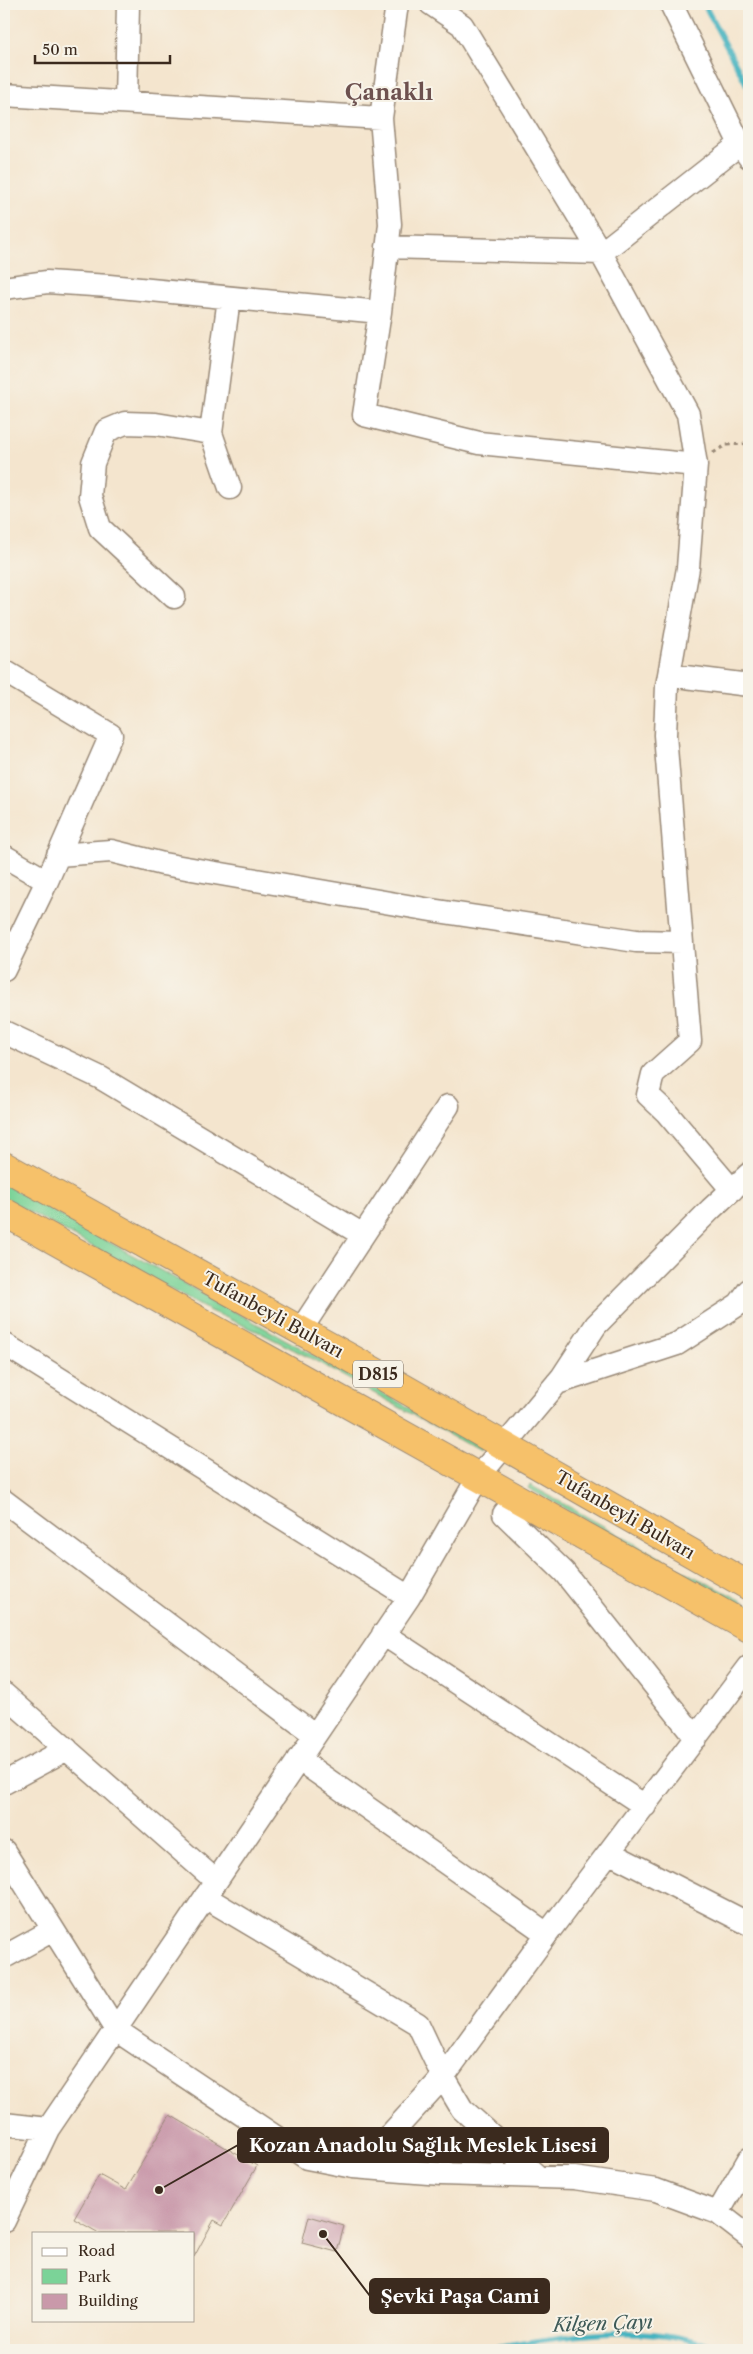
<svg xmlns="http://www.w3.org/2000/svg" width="753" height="2354" font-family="'Libre Caslon Text',serif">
<rect width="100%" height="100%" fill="#f7f3e8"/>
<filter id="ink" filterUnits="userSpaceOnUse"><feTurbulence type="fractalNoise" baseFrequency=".02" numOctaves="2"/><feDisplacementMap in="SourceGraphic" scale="10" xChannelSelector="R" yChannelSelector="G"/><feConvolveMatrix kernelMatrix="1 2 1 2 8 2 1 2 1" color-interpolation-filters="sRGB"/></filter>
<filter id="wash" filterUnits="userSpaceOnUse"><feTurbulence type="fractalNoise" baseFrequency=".0096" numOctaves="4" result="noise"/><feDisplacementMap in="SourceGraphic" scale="20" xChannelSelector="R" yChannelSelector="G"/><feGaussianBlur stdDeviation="1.12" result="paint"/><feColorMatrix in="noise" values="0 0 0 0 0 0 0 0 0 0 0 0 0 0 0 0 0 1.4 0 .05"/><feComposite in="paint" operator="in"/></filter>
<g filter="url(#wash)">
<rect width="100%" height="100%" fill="#f4e5ce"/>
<path fill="#7bd398" stroke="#5b7e5b" d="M4 1184 482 1448 480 1452 316 1361 259 1332 210 1311 4 1198Z
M530 1485 693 1576 749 1604V1612L528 1488Z"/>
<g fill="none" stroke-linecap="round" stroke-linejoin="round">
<path stroke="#45b3c0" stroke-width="5.5" d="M704 4 749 89
M485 2350C556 2337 652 2319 720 2350"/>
</g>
<g id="blocks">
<path fill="#c999aa" d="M170 2115 257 2166 223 2225 214 2220 194 2257V2233H99L74 2219 99 2175 126 2190Z
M309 2216 344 2226 337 2252 302 2243Z"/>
</g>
</g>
<g filter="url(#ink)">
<use href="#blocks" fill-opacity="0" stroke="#988876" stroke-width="1"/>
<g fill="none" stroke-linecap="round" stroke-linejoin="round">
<defs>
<path id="minor" d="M397 4 381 118 390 224 380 312 364 415 479 443 696 465
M431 4 462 25 601 253 688 414 696 465 688 568 667 686 665 735 690 1041 653 1074 648 1095 666 1112 732 1190
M671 4 740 144 749 157
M4 95 381 118
M126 102 128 4
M387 247 601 253 740 144
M4 288 47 282 109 286 380 312
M229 298 211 433 230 488
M174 597 100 528 90 496 93 463 106 431 125 423 156 424 211 433
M4 671 111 735 47 881 4 970
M669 675 749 685
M58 855 111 851 163 864 431 910 636 941 682 942
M4 856 47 881
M4 1032 101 1078 363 1235
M300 1331 448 1106
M4 1344 409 1597
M557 1383 677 1344 739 1304 749 1290
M518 1498 504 1514 564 1572 696 1738
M4 1501 315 1735
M383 1634 645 1806
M4 1694 216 1881
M298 1759 547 1934
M4 1783 67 1749
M4 1851 116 2030 307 2158 353 2167 441 2174 574 2178 656 2190 718 2213 749 2237
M610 1853 749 1924
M205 1897 418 2024 443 2077 462 2109 538 2177
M4 1957 53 1930
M4 2124 48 2129
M353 2167 391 2134 443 2077 547 1934 749 1667
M718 2213 749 2159
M4 2221 48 2129 409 1597 479 1476 562 1377 596 1325 711 1209 749 1174"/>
<path id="highway" d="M4 1166 379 1374 749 1586
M4 1212 749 1628"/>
</defs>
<use href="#minor" stroke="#988876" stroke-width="25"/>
<use href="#highway" stroke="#988876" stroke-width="30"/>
<path stroke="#988876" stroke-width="3" stroke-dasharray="4 4" stroke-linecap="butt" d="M713 453 726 445 749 444"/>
<use href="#minor" stroke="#fff" stroke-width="22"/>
<use href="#highway" stroke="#f6c16b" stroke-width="28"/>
</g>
</g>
<g text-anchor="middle" stroke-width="4" stroke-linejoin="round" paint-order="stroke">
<rect fill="#f7f3e8" stroke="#73665b" stroke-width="1" x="353" y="1360.5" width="50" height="27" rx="4"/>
<g font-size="16" font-weight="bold" fill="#3b2a1e">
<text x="378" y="1380">D815</text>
</g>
<g font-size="18" fill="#3b2a1e" stroke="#f7f3e8">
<text transform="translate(273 1315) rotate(29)" y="6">Tufanbeyli Bulvarı</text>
<text transform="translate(625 1515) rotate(30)" y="6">Tufanbeyli Bulvarı</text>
</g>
<g font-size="19" font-style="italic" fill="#3e5a57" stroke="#f7f3e8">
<text transform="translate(603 2323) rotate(-2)" y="7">Kilgen Çayı</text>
</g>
<g font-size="22" font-weight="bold" fill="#6d514f" stroke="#f7f3e8">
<text x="389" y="100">Çanaklı</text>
</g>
</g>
<path fill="none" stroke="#3b2a1e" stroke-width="2" d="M159 2190L238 2145M323 2234L370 2296"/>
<g fill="#3b2a1e" stroke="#f7f3e8" stroke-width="2">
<circle cx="159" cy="2190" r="5"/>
<circle cx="323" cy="2234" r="5"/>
</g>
<g fill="#3b2a1e" stroke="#3b2a1e" stroke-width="2">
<rect x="238" y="2128" width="370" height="34" rx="5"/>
<rect x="370" y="2279" width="179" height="34" rx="5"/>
</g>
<g font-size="19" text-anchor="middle" font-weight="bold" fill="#fff">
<text x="423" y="2152">Kozan Anadolu Sağlık Meslek Lisesi</text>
<text x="460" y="2303">Şevki Paşa Cami</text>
</g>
<rect width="753" height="2354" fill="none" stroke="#f7f3e8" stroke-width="20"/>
<rect x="32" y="2232" width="162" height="90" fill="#f7f3e8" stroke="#aca397"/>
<rect x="42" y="2248" width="25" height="8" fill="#ffffff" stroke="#aca397"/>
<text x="78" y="2256" font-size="15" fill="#3b2a1e">Road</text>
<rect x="42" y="2269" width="25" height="15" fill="#7bd398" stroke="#aca397"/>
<text x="78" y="2282" font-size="15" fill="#3b2a1e">Park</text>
<rect x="42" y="2294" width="25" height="15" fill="#c999aa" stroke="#aca397"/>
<text x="78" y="2306" font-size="15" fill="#3b2a1e">Building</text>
<path d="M35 55v8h135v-8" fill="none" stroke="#3b2a1e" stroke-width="2.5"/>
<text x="42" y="55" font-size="15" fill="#3b2a1e" stroke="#f7f3e8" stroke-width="4" paint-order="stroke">50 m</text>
</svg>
